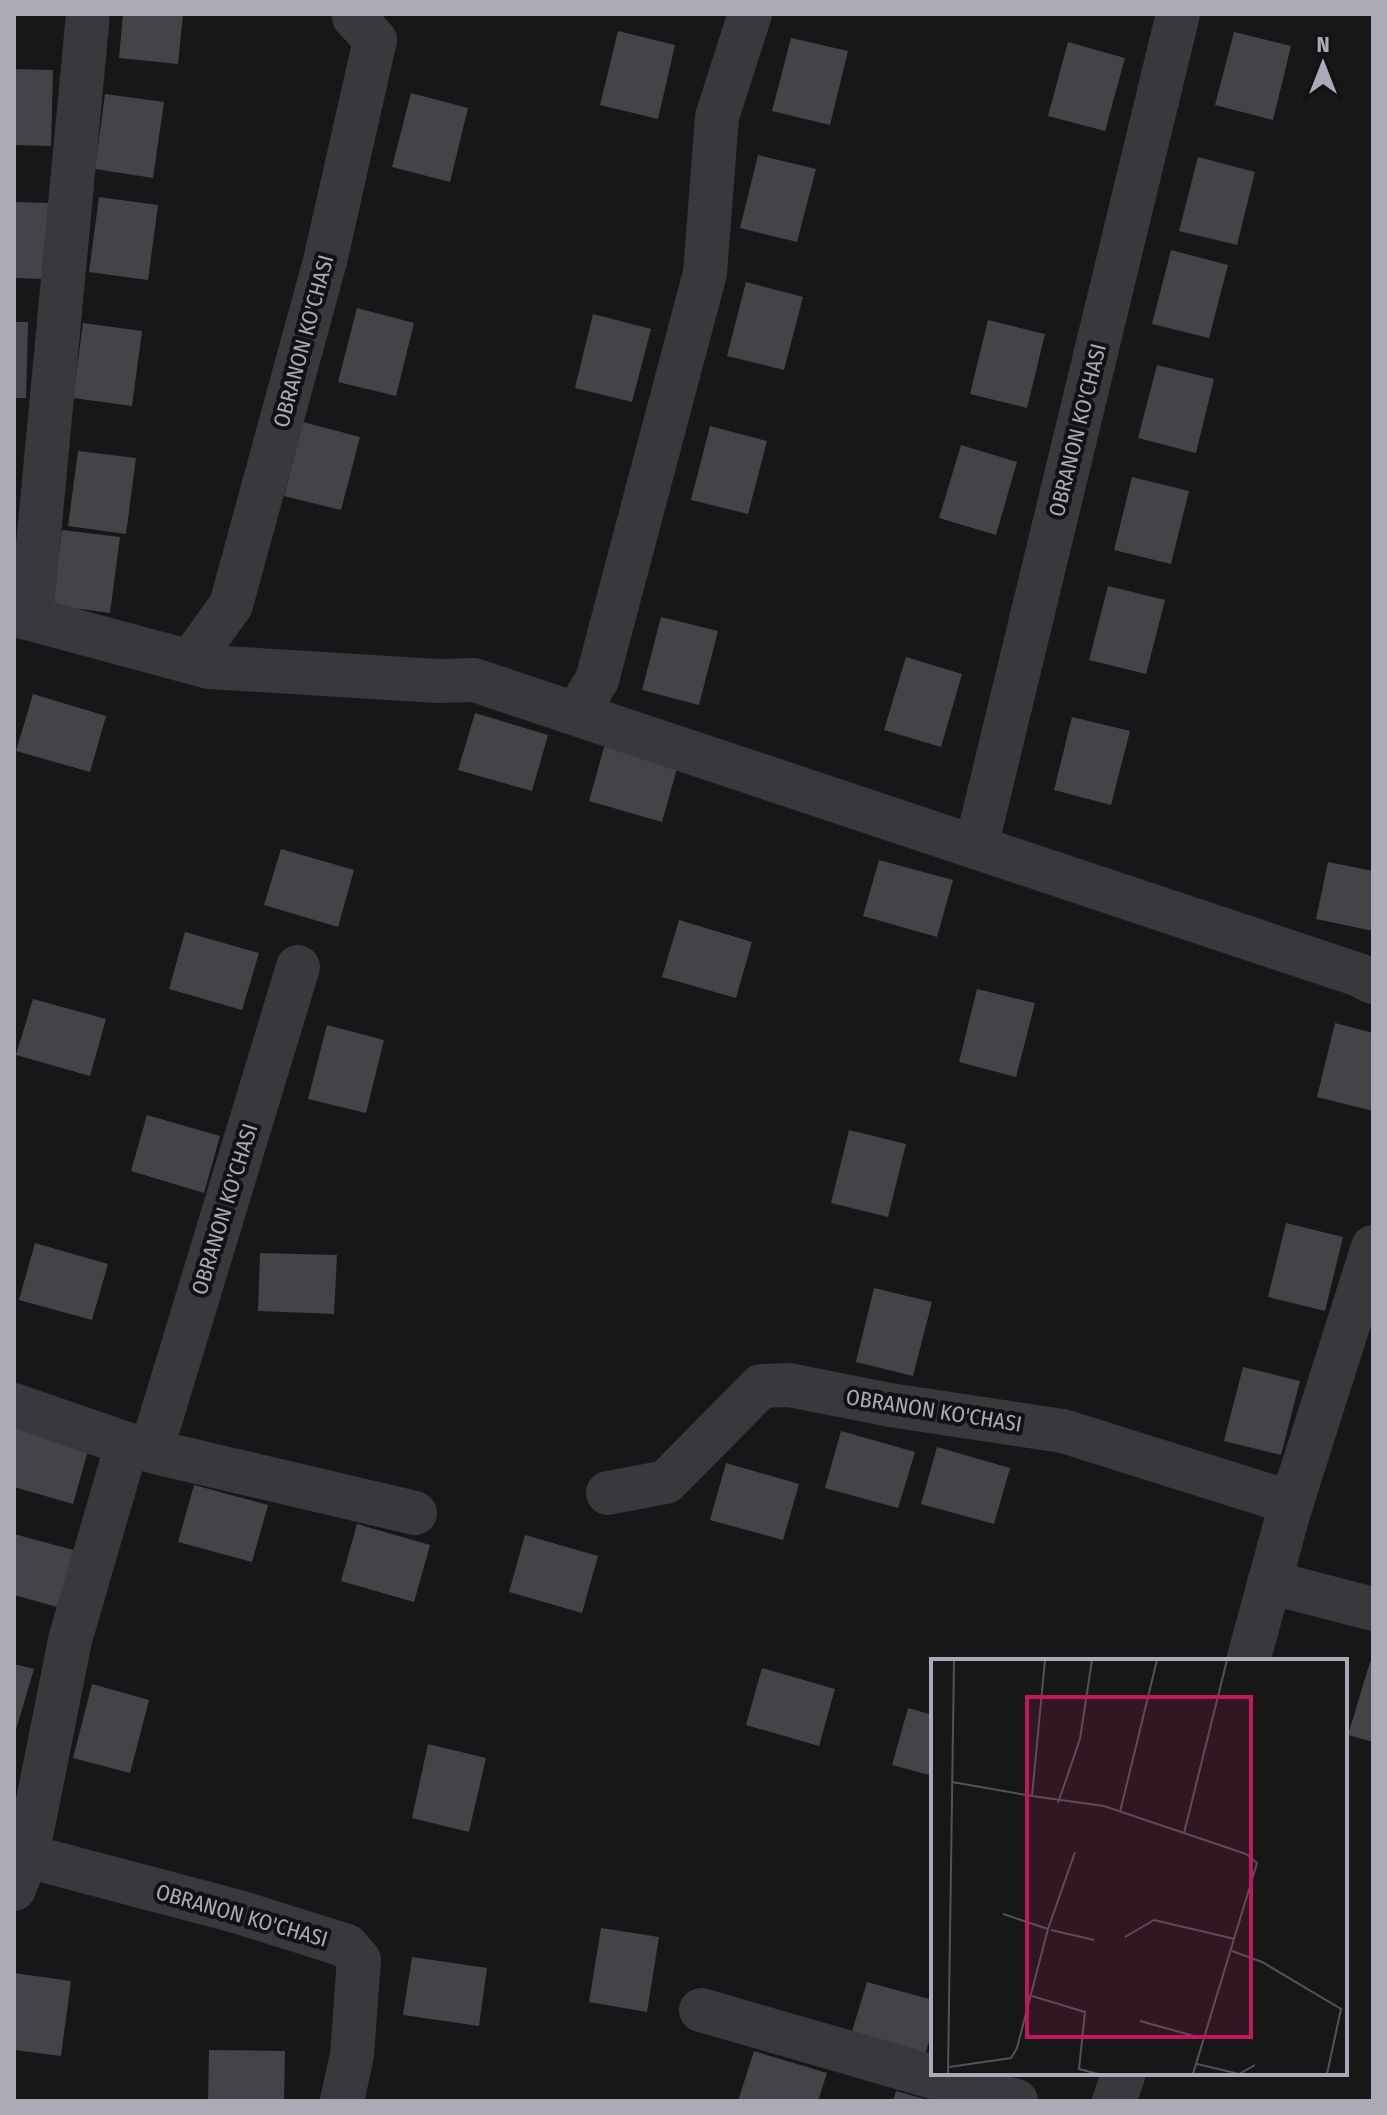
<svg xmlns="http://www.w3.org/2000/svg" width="1387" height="2115" font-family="'Fira Sans Condensed',sans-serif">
<rect width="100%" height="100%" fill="#171718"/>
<path fill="#444448" d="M123 14H183L178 64 119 58Z
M618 31 675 45 658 119 600 105Z
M1234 32 1291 46 1273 120 1215 105Z
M791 38 848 51 830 125 772 111Z
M1068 42 1125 58 1105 131 1048 116Z
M14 69 53 70 51 146 14 145Z
M411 93 468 108 450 182 392 167Z
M105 94 164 102 153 178 95 169Z
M758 155 816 169 797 242 740 228Z
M1198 157 1255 172 1237 245 1179 231Z
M99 197 158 205 148 280 89 272Z
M14 202 48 203 45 279 14 278Z
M1171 250 1228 265 1209 338 1152 324Z
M746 282 803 297 784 370 727 356Z
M357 308 414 323 396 396 338 382Z
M593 314 651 329 632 402 575 388Z
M988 320 1045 334 1027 408 970 394Z
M14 322H28L26 398H14Z
M83 323 142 331 132 406 73 398Z
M1157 365 1214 379 1196 453 1138 438Z
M303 422 360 437 341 510 284 496Z
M710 426 767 441 748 514 691 500Z
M961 445 1017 462 996 535 939 518Z
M78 451 136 458 126 534 68 526Z
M1132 477 1189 491 1171 564 1114 550Z
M62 530 120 537 110 613 52 605Z
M1108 586 1165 600 1146 674 1089 660Z
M661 617 718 631 699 705 642 690Z
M906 657 962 674 941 747 884 730Z
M33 694 106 716 90 772 16 751Z
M475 713 548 735 532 791 458 770Z
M1072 717 1130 731 1111 805 1054 790Z
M605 744 678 765 662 822 589 801Z
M281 849 354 870 338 927 264 905Z
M879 860 953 880 937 937 863 916Z
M1328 862 1373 871V931L1316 919Z
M679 920 752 942 736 998 662 977Z
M185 932 259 953 242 1010 169 989Z
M977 989 1035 1003 1016 1077 959 1062Z
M33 999 106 1019 90 1076 16 1055Z
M1335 1023 1373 1033V1111L1317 1097Z
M327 1025 384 1040 366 1113 308 1099Z
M147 1115 220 1136 204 1193 131 1171Z
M849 1130 906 1144 888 1217 831 1203Z
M1286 1223 1343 1237 1325 1311 1268 1297Z
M35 1243 108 1264 92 1320 19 1300Z
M260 1253 337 1255 334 1314 258 1311Z
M874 1288 932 1302 913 1376 856 1362Z
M1243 1367 1300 1381 1281 1455 1224 1441Z
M16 1426 89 1447 73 1504 14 1487V1433Z
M841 1431 915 1452 898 1508 825 1488Z
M937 1447 1010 1468 994 1524 921 1504Z
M726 1463 799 1484 783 1540 710 1520Z
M194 1485 268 1505 252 1562 178 1542Z
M357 1524 430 1545 414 1602 341 1581Z
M14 1534 77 1551 61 1608 14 1595Z
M525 1535 598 1556 582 1613 509 1592Z
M1370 1662 1373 1663V1742L1348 1735Z
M14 1664 34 1669 15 1733H14Z
M762 1668 835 1689 819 1746 746 1725Z
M92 1684 149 1700 130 1773 73 1758Z
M908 1708 933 1715V1776L892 1765Z
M428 1744 486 1758 469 1832 412 1818Z
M601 1928 659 1937 647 2012 589 2002Z
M412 1957 487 1968 479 2026 403 2015Z
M14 1973 71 1981 61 2056 14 2050Z
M867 1982 933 2000V2027L924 2059 850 2038Z
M209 2050 285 2051 284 2101H208Z
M754 2051 827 2073 818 2101H738Z
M896 2091 928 2100V2101H893Z"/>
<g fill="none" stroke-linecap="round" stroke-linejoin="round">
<path stroke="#38383d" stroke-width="44" d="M14 615 31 619 88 14
M31 619 209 667 438 681 474 680 1359 975 1373 982
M190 662 231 605 325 261 375 40 354 17V14
M576 714 597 680 705 273 717 117 750 14
M976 847 1178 14
M14 1405 127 1444 70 1640 27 1856 14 1889
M127 1444 151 1451 298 967
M151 1451 415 1513
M608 1493 666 1482 761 1386 789 1385 890 1405 1063 1431 1292 1503
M1269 1582 1373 1609
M1248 1661 1289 1511 1373 1247
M27 1856 239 1912 347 1946 359 1960 352 2055 342 2101
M701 2010 1016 2101
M1114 2101 1124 2073"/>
</g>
<g text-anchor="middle" stroke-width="8" stroke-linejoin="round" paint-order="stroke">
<g font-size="22" fill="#aaabb7" stroke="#121213">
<text transform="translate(303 341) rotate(-75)" y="8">OBRANON KO'CHASI</text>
<text transform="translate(1077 430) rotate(-76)" y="8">OBRANON KO'CHASI</text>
<text transform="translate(224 1209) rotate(-73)" y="8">OBRANON KO'CHASI</text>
<text transform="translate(934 1410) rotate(9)" y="8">OBRANON KO'CHASI</text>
<text transform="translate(242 1915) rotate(16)" y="8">OBRANON KO'CHASI</text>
</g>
</g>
<g transform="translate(931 1659)">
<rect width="416" height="416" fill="#171718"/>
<path fill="none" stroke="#525258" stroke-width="2" d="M21 123 101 137 114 1M101 137 173 147 315 195 326 204 262 415M127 144 149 80 161 1M189 153 226 1M253 174 296 1M117 270 144 193M120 271 163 281M194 278 223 261 304 280M301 292 331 303 410 350 396 415M101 337 154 353 148 410 167 415M209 362 274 380M266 405 308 415 324 406M18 408 80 399 86 389 117 270 72 255M17 415 23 1"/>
<path fill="#c2185b" fill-opacity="0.15" stroke="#c2185b" stroke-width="4" d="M96 38H320V378H96Z"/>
<rect width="416" height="416" fill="none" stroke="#aaabb7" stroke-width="4"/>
</g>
<rect width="1387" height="2115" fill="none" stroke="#aaabb7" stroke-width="32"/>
<g transform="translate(1323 64)" stroke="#121213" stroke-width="6" paint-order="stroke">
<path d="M0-6L14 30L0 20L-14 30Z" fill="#aaabb7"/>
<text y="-12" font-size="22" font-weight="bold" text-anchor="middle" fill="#aaabb7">N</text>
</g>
</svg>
